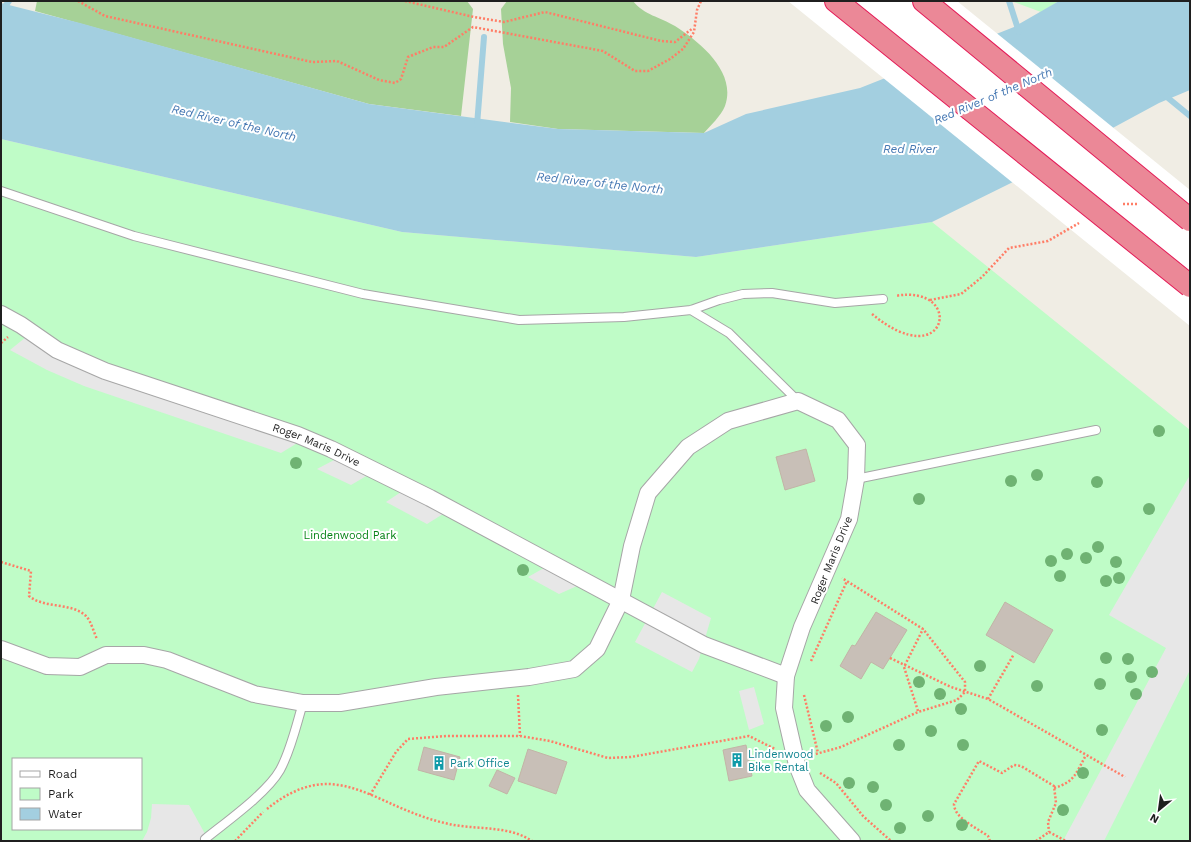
<svg xmlns="http://www.w3.org/2000/svg" width="1191" height="842" font-family="'Work Sans',sans-serif">
<rect width="100%" height="100%" fill="#f0ede4"/>
<path fill="#a6d197" d="M37 1H467L473 9 461 116 369 104 35 11Z
M507 1H633C644 15 660 17 675 26 700 42 737 72 725 106 721 116 710 126 704 133L558 129 510 122 511 88 503 44 501 9Z"/>
<path fill="#bffcc7" fill-rule="evenodd" d="M1011 1H1059L1041 12Z
M1 139 402 232 696 257 932 222 1190 430V841H1ZM13 759H141V829H13Z"/>
<path fill="#e7e7e7" d="M26 337 299 442 281 453 84 386 47 370 10 350Z
M336 459 368 475 351 485 317 469Z
M1190 475V670L1104 841H1063L1166 648 1109 615Z
M401 492 443 514 427 524 386 502Z
M544 568 577 586 559 594 528 577Z
M662 592 711 618 699 659 692 672 635 642Z
M754 687 764 724 749 730 739 691Z
M152 804 189 805 209 841H142L147 832 151 818Z"/>
<path fill="#a3cfe0" d="M1059 1H1190V90L1159 103 1011 183 932 222 696 257 402 232 1 139V3L80 23 369 104 558 129 704 133 746 114 860 88 1014 27Z"/>
<path fill="#fff" d="M788 1H957L1190 190V326Z"/>
<g fill="none" stroke-linecap="round" stroke-linejoin="round">
<path stroke="#a3cfe0" stroke-width="6" d="M1009 1 1019 32
M1 12 9 1
M1162 93 1190 116
M477 125 484 37"/>
</g>
<path fill="#c8bfb7" stroke="#c2b4a6" d="M806 449 815 481 785 490 776 457Z
M1005 602 1053 630 1034 663 986 635Z
M876 612 907 630 883 669 871 662 861 679 840 666 852 645 855 646Z
M746 745 752 776 729 781 723 750Z
M424 747 460 757 454 780 418 770Z
M528 749 567 762 556 794 518 781Z
M497 770 515 778 507 794 489 786Z"/>
<g fill="none" stroke-linecap="round" stroke-linejoin="round">
<defs>
<path id="lane" d="M1 191 134 236 363 294 519 320 624 317 691 310 719 300 743 294 772 293 835 303 883 299
M691 310 729 333 798 401
M856 479 1096 430
M206 841 205 839C226 822 267 793 280 770 291 750 296 726 303 703"/>
<g id="street">
<path id="s1" d="M1 314 21 325 57 350 105 371 298 435 331 449 430 498 704 645 786 676"/>
<path d="M1 649 47 666 80 667 106 655H144L167 660 254 694 303 703H340L436 687 529 677 574 669 597 649 621 600 632 546 648 493 688 447 728 421 798 401 838 420 857 445 856 479 849 519 802 627 786 676 784 708 797 765 807 790 852 841"/>
</g>
<path id="highway" d="M836 1 970 109
M924 1 1026 85"/>
</defs>
<use href="#lane" stroke="#a6a6a6" stroke-width="10"/>
<use href="#street" stroke="#a6a6a6" stroke-width="18"/>
<use href="#highway" stroke="#e41c58" stroke-width="24"/>
<path stroke="#ff7d66" stroke-width="2.5" stroke-dasharray="2 2" stroke-linecap="butt" d="M78 1 105 16 312 62 337 61 379 80 395 83 401 79 408 57 433 47H444L473 27 603 51 635 71H648L670 59 683 49 694 32 697 10 701 1
M405 1 474 17 504 22 545 12 661 41 675 42 693 28
M1123 204H1138
M930 300 961 294 982 277 1009 248 1048 241 1079 223
M872 314C948 377 966 283 895 296
M1 343 8 337
M1 562 31 571 29 596C45 609 71 602 86 616 91 621 94 633 97 639
M890 658 951 687 988 699 1125 777
M811 661 847 581
M518 695 520 736
M804 695 818 753
M988 699 1014 654
M918 711 904 667 923 629
M812 755 841 747 918 712 957 700 965 692V682L923 629 842 578
M820 773 836 783 863 816 891 841
M1054 788C1075 782 1076 773 1086 755
M370 795 396 752 408 739 446 736H520L550 741 608 758 631 757 749 736 775 749
M267 809C284 795 305 784 327 784 350 784 374 796 394 805 412 813 430 820 449 824 476 830 508 825 532 841
M1049 832 1066 841
M235 841 263 812
M990 841 988 836C977 828 954 818 954 804L979 761 1002 773 1014 765 1021 766 1054 786 1056 803 1048 822 1049 832
M1036 841 1049 832"/>
<use href="#lane" stroke="#fff" stroke-width="8"/>
<use href="#street" stroke="#fff" stroke-width="16"/>
<use href="#highway" stroke="#eb8897" stroke-width="22"/>
<defs>
<path id="highway-bridge" d="M1026 85 1190 220
M970 109 1190 286"/>
</defs>
<use href="#highway-bridge" stroke="#e41c58" stroke-width="24" stroke-linecap="butt"/>
<use href="#highway-bridge" stroke="#eb8897" stroke-width="22"/>
</g>
<g fill="#6fb373">
<circle cx="1159" cy="431" r="6"/>
<circle cx="296" cy="463" r="6"/>
<circle cx="1037" cy="475" r="6"/>
<circle cx="1011" cy="481" r="6"/>
<circle cx="1097" cy="482" r="6"/>
<circle cx="919" cy="499" r="6"/>
<circle cx="1149" cy="509" r="6"/>
<circle cx="1098" cy="547" r="6"/>
<circle cx="1067" cy="554" r="6"/>
<circle cx="1086" cy="558" r="6"/>
<circle cx="1051" cy="561" r="6"/>
<circle cx="1116" cy="562" r="6"/>
<circle cx="523" cy="570" r="6"/>
<circle cx="1060" cy="576" r="6"/>
<circle cx="1119" cy="578" r="6"/>
<circle cx="1106" cy="581" r="6"/>
<circle cx="1106" cy="658" r="6"/>
<circle cx="1128" cy="659" r="6"/>
<circle cx="980" cy="666" r="6"/>
<circle cx="1152" cy="672" r="6"/>
<circle cx="1131" cy="677" r="6"/>
<circle cx="919" cy="682" r="6"/>
<circle cx="1100" cy="684" r="6"/>
<circle cx="1037" cy="686" r="6"/>
<circle cx="940" cy="694" r="6"/>
<circle cx="1136" cy="694" r="6"/>
<circle cx="961" cy="709" r="6"/>
<circle cx="848" cy="717" r="6"/>
<circle cx="826" cy="726" r="6"/>
<circle cx="1102" cy="730" r="6"/>
<circle cx="931" cy="731" r="6"/>
<circle cx="899" cy="745" r="6"/>
<circle cx="963" cy="745" r="6"/>
<circle cx="1083" cy="773" r="6"/>
<circle cx="849" cy="783" r="6"/>
<circle cx="873" cy="787" r="6"/>
<circle cx="886" cy="805" r="6"/>
<circle cx="1063" cy="810" r="6"/>
<circle cx="928" cy="816" r="6"/>
<circle cx="962" cy="825" r="6"/>
<circle cx="900" cy="828" r="6"/>
</g>
<defs>
<symbol id="building-bare" viewBox="-9 -9 18 18"><path d="M-4-6H4V6H1V3H-1V6H-4ZM-2.5-4.3h1.7v1.8h-1.7ZM.8-4.3h1.7v1.8H.8ZM-2.5-1h1.7V.8h-1.7ZM.8-1h1.7V.8H.8Z" fill="#0f9aa8" stroke="#fff" stroke-width="2.5" paint-order="stroke"/></symbol>
</defs>
<g fill-rule="evenodd">
<use href="#building-bare" x="727" y="750" width="20" height="20"/>
<use href="#building-bare" x="429" y="753" width="20" height="20"/>
</g>
<g text-anchor="middle" stroke-width="4" stroke-linejoin="round" paint-order="stroke">
<g font-size="11" fill="#1f1f1f" stroke="#fff">
<text dy="4" stroke="none"><textPath href="#s1" startOffset="343">Roger Maris Drive</textPath></text>
<text transform="translate(831 560) rotate(-68)" y="4">Roger Maris Drive</text>
</g>
<g font-size="11" fill="#068316" stroke="#fff">
<text x="350" y="539">Lindenwood Park</text>
</g>
<g font-size="11" fill="#0d838f" stroke="#fff" text-anchor="start">
<text x="748" y="758">Lindenwood<tspan x="748" dy="13">Bike Rental</tspan></text>
<text x="450" y="767">Park Office</text>
</g>
<g font-size="12" font-style="italic" fill="#4678b3" stroke="#fff">
<text transform="translate(993 96) rotate(-23)" y="4">Red River of the North</text>
<text transform="translate(234 123) rotate(13)" y="4">Red River of the North</text>
<text x="910" y="153">Red River</text>
<text transform="translate(600 183) rotate(6)" y="4">Red River of the North</text>
</g>
</g>
<rect width="1191" height="842" fill="none" stroke="#1f1f1f" stroke-width="4"/>
<rect x="12" y="758" width="130" height="72" fill="#ffffff" stroke="#a5a5a5"/>
<rect x="20" y="771" width="20" height="6" fill="#ffffff" stroke="#a5a5a5"/>
<text x="48" y="778" font-size="12" fill="#1f1f1f">Road</text>
<rect x="20" y="788" width="20" height="12" fill="#bffcc7" stroke="#a5a5a5"/>
<text x="48" y="798" font-size="12" fill="#1f1f1f">Park</text>
<rect x="20" y="808" width="20" height="12" fill="#a3cfe0" stroke="#a5a5a5"/>
<text x="48" y="818" font-size="12" fill="#1f1f1f">Water</text>
<g transform="translate(1159 810) rotate(209)" stroke="#ffffff" stroke-width="3" paint-order="stroke">
<path d="M0-3L7 15L0 10L-7 15Z" fill="#1f1f1f"/>
<text y="-6" font-size="11" font-weight="bold" text-anchor="middle" fill="#1f1f1f">N</text>
</g>
</svg>
